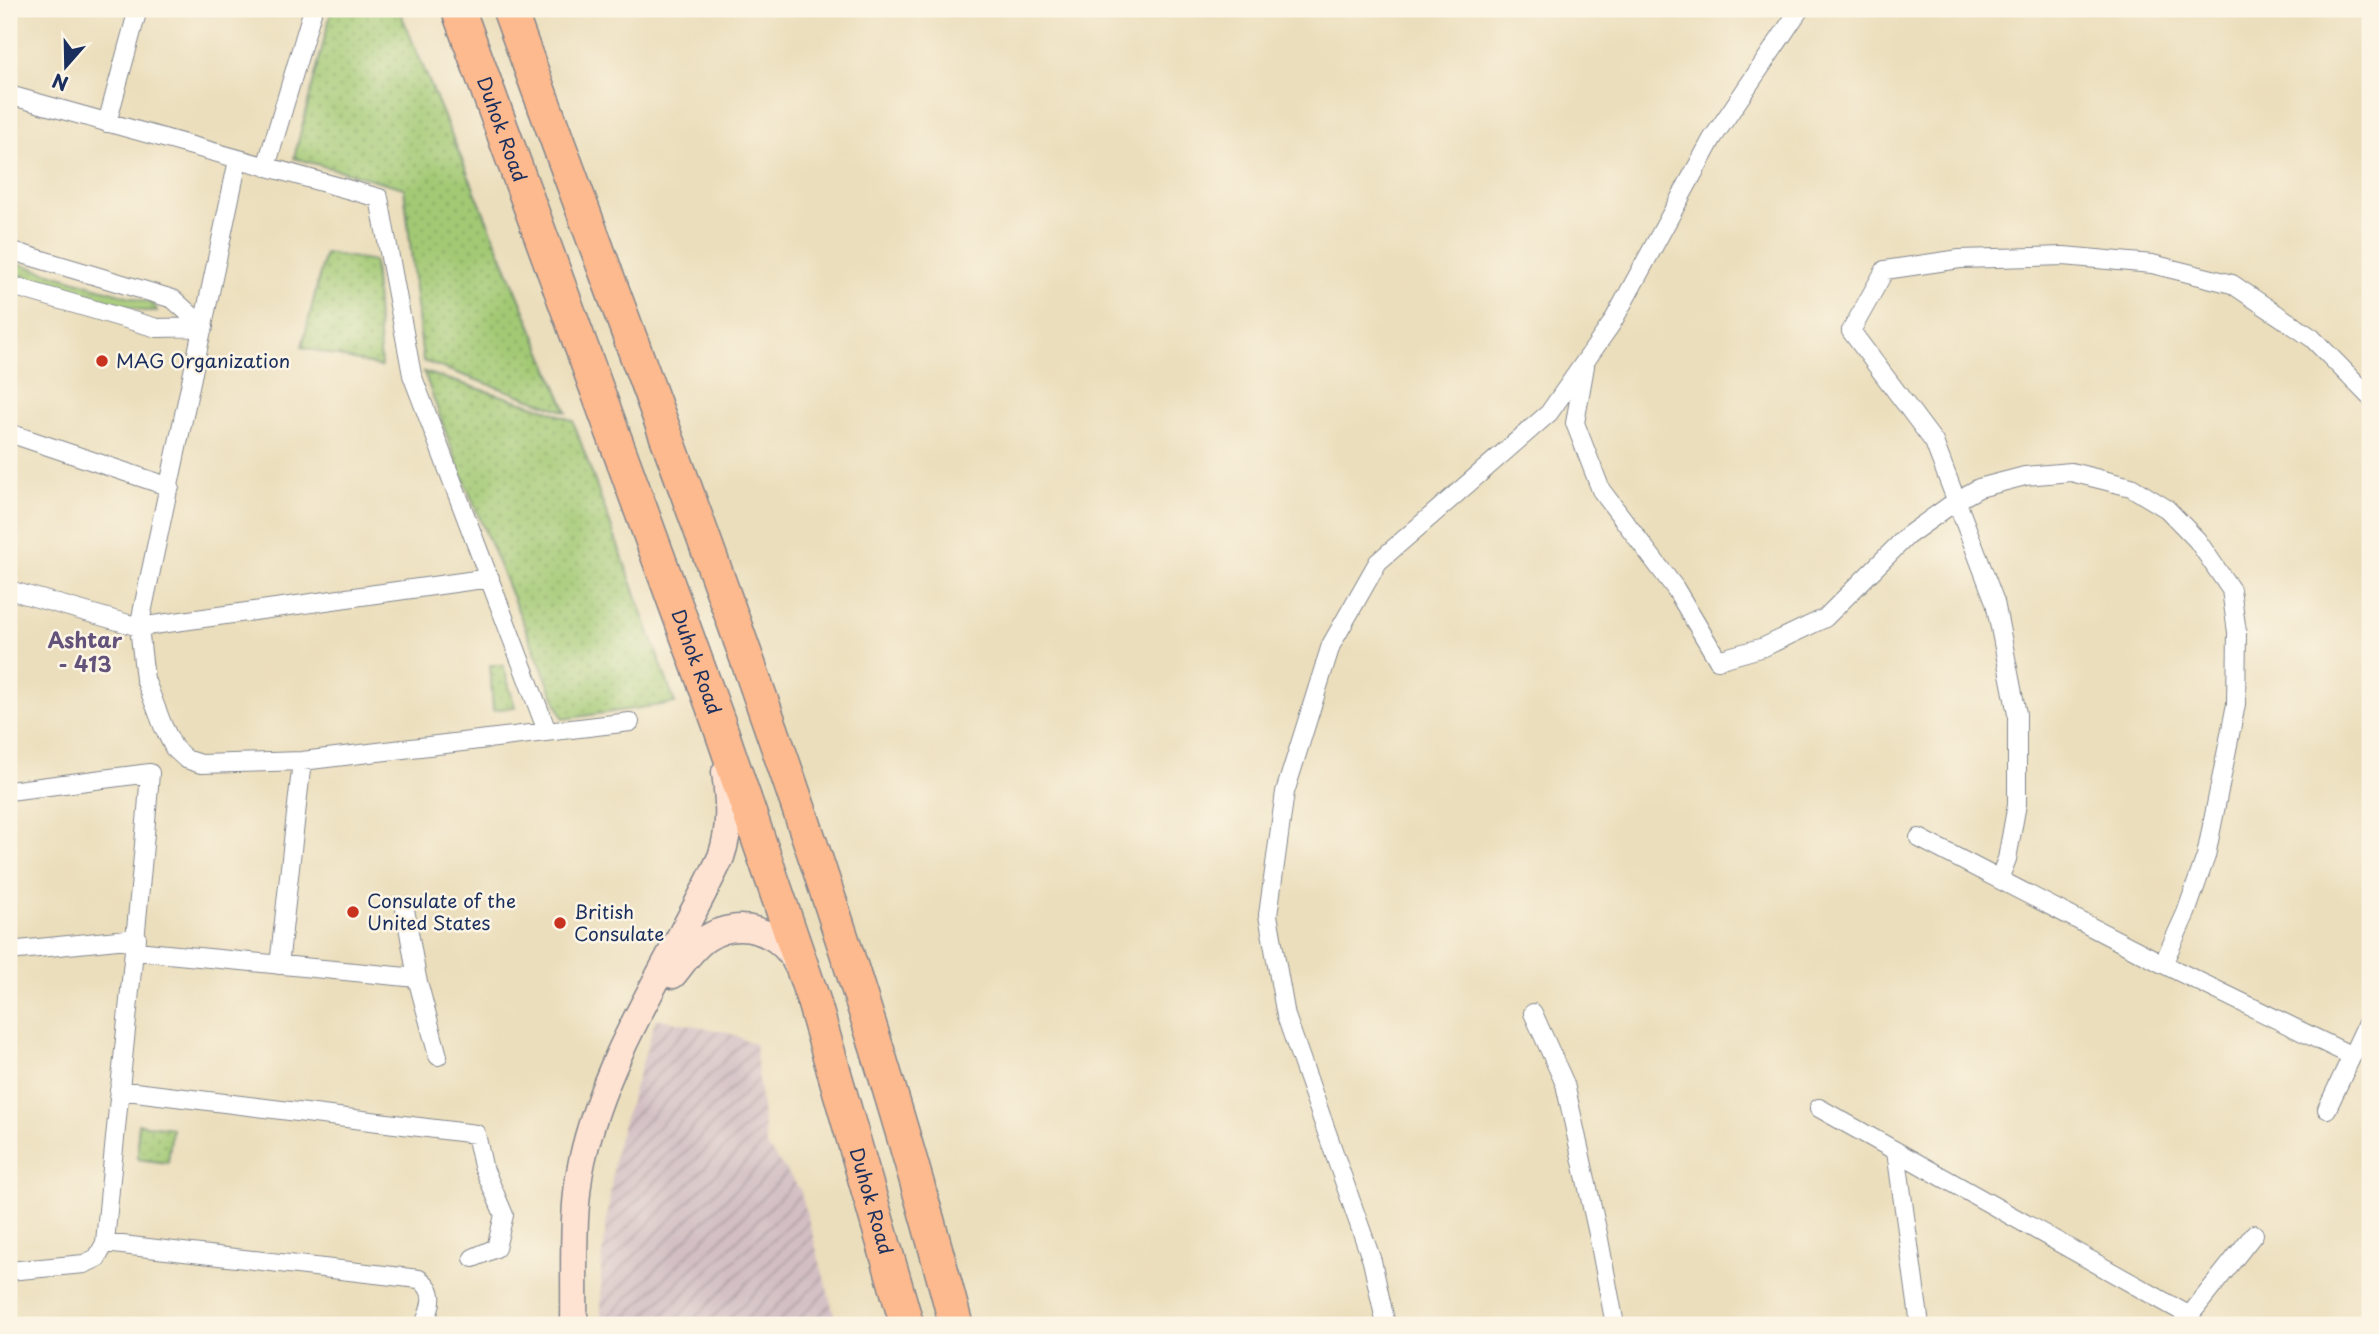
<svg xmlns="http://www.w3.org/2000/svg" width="2379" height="1334" font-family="'Playpen Sans',sans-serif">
<defs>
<pattern id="industrial-furrows" width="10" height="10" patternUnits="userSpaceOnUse" patternTransform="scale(1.75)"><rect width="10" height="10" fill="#d2bec3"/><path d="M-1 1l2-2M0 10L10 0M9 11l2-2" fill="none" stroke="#aa9ba2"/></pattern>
<pattern id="grass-tufts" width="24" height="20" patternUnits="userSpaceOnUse" patternTransform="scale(1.75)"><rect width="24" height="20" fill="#a3c974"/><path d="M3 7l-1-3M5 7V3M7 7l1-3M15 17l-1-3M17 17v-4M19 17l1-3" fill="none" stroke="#84a462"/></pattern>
<pattern id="park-dots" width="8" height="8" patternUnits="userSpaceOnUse" patternTransform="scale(1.75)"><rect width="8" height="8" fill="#a3c974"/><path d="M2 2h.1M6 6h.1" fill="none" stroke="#84a462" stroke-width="1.8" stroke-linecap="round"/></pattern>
</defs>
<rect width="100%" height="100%" fill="#fcf5e5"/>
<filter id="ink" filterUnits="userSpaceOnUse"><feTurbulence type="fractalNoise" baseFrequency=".0143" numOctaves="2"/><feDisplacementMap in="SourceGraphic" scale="14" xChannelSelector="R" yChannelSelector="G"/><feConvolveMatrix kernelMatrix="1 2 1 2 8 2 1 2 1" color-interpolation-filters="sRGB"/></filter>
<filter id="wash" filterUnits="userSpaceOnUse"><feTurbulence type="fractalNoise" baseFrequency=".00686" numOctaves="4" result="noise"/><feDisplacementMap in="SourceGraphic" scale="28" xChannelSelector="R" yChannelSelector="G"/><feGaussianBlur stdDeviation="1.57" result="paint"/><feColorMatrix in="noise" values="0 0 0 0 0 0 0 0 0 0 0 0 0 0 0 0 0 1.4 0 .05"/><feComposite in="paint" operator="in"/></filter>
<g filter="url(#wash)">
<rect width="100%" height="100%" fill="#ebdebc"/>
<path fill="url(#industrial-furrows)" d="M656 1018 727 1032 755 1044 766 1145 800 1189 837 1325H601V1267L616 1147Z"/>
<path fill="url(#grass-tufts)" stroke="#5f7c69" stroke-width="2" d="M9 261 154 304 157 311H143L9 272Z"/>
<path fill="url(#park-dots)" stroke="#5f7c69" stroke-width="2" d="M332 9H399L567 412 423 361 404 188 294 158Z
M325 253 374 261 381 367 302 347Z
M424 372 545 409 573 421 675 703 563 719 458 466Z
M490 665H503L515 707 493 710Z
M138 1124 172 1128 168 1163 138 1159Z"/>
</g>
<g filter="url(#ink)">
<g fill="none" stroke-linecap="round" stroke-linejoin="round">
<defs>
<path id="street" d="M9 95 379 198 412 375 547 731
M107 123 138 9
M238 160 139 627 145 679 163 726 174 748 186 759 201 764 302 761 630 722
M266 167 313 9
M9 250 173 299 204 327
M9 285 157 328 204 327
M1585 366 1575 423 1601 490 1675 588 1718 660 1764 647 1825 618 1907 536 1956 501 1979 488 2025 476 2071 472 2131 487 2167 509 2197 540 2231 590 2237 632 2236 704 2206 856 2186 913 2163 964
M9 433 170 487
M9 590 139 627 490 578
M9 791 150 773C138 930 119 1086 105 1243L97 1258 84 1264 9 1271
M1919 838 2163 964 2352 1056
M1999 879 2007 859 2017 804V714L1995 602 1934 442 1851 331 1885 270 1960 259 2064 256 2152 264 2232 284 2312 338 2370 397
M405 909 417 978 438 1056
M9 951 137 938
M136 951 417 978
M279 965 302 761
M1533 1013 1565 1084 1598 1234 1615 1325
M119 1090 476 1134 483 1166 504 1215 496 1248 473 1258
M1819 1108 2190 1316
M2327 1109 2370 1017
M1896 1151 1920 1325
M105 1243 419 1279C438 1291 431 1307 424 1325
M2183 1324 2254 1234
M1386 1325 1372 1261 1286 1016 1268 915 1285 792 1331 645 1378 562 1549 413 1612 323 1712 139 1800 9"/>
<path id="secondary" d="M673 975C683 963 693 947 707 938 739 917 781 931 797 965
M574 1325C575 1274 571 1211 582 1161 606 1052 674 957 721 857 731 828 729 802 725 772"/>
<g id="highway">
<path id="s1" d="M458 9 718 721 813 999 907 1325"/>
<path d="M509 9C667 444 839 876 956 1325"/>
</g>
</defs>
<use href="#street" stroke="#83868d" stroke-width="20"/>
<use href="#secondary" stroke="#83868d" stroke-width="29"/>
<use href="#highway" stroke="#83868d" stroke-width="36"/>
<use href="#street" stroke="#fff" stroke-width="18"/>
<use href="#secondary" stroke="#fee3d2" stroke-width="26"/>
<use href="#highway" stroke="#fcba8e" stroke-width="33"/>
</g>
</g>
<g fill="#c8321e" stroke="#fcf5e5" stroke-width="2.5">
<circle cx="102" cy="361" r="7"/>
<circle cx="353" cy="912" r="7"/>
<circle cx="560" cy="923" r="7"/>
</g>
<g text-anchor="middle" stroke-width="5" stroke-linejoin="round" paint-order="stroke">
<g font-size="19" fill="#1b2f5e" stroke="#fcf5e5">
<text dy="7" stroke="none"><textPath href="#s1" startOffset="128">Duhok Road</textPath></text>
<text dy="7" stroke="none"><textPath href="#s1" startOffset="695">Duhok Road</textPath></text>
<text dy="7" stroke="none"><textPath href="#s1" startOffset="1262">Duhok Road</textPath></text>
</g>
<g font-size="19" fill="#1b2f5e" stroke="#fcf5e5" text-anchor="start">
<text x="116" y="368">MAG Organization</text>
<text x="367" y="908">Consulate of the<tspan x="367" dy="22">United States</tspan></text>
<text x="574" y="919">British<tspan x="574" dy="22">Consulate</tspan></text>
</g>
<g font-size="21" font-weight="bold" fill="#63537b" stroke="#fcf5e5">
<text x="85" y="648">Ashtar<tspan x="85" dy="24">- 413</tspan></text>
</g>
</g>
<rect width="2379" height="1334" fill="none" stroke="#fcf5e5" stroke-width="35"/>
<g transform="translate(66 66) rotate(200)" stroke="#fcf5e5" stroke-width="5" paint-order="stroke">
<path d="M0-5L12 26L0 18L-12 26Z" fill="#1b2f5e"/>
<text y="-10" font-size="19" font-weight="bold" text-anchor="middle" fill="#1b2f5e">N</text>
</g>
</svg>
